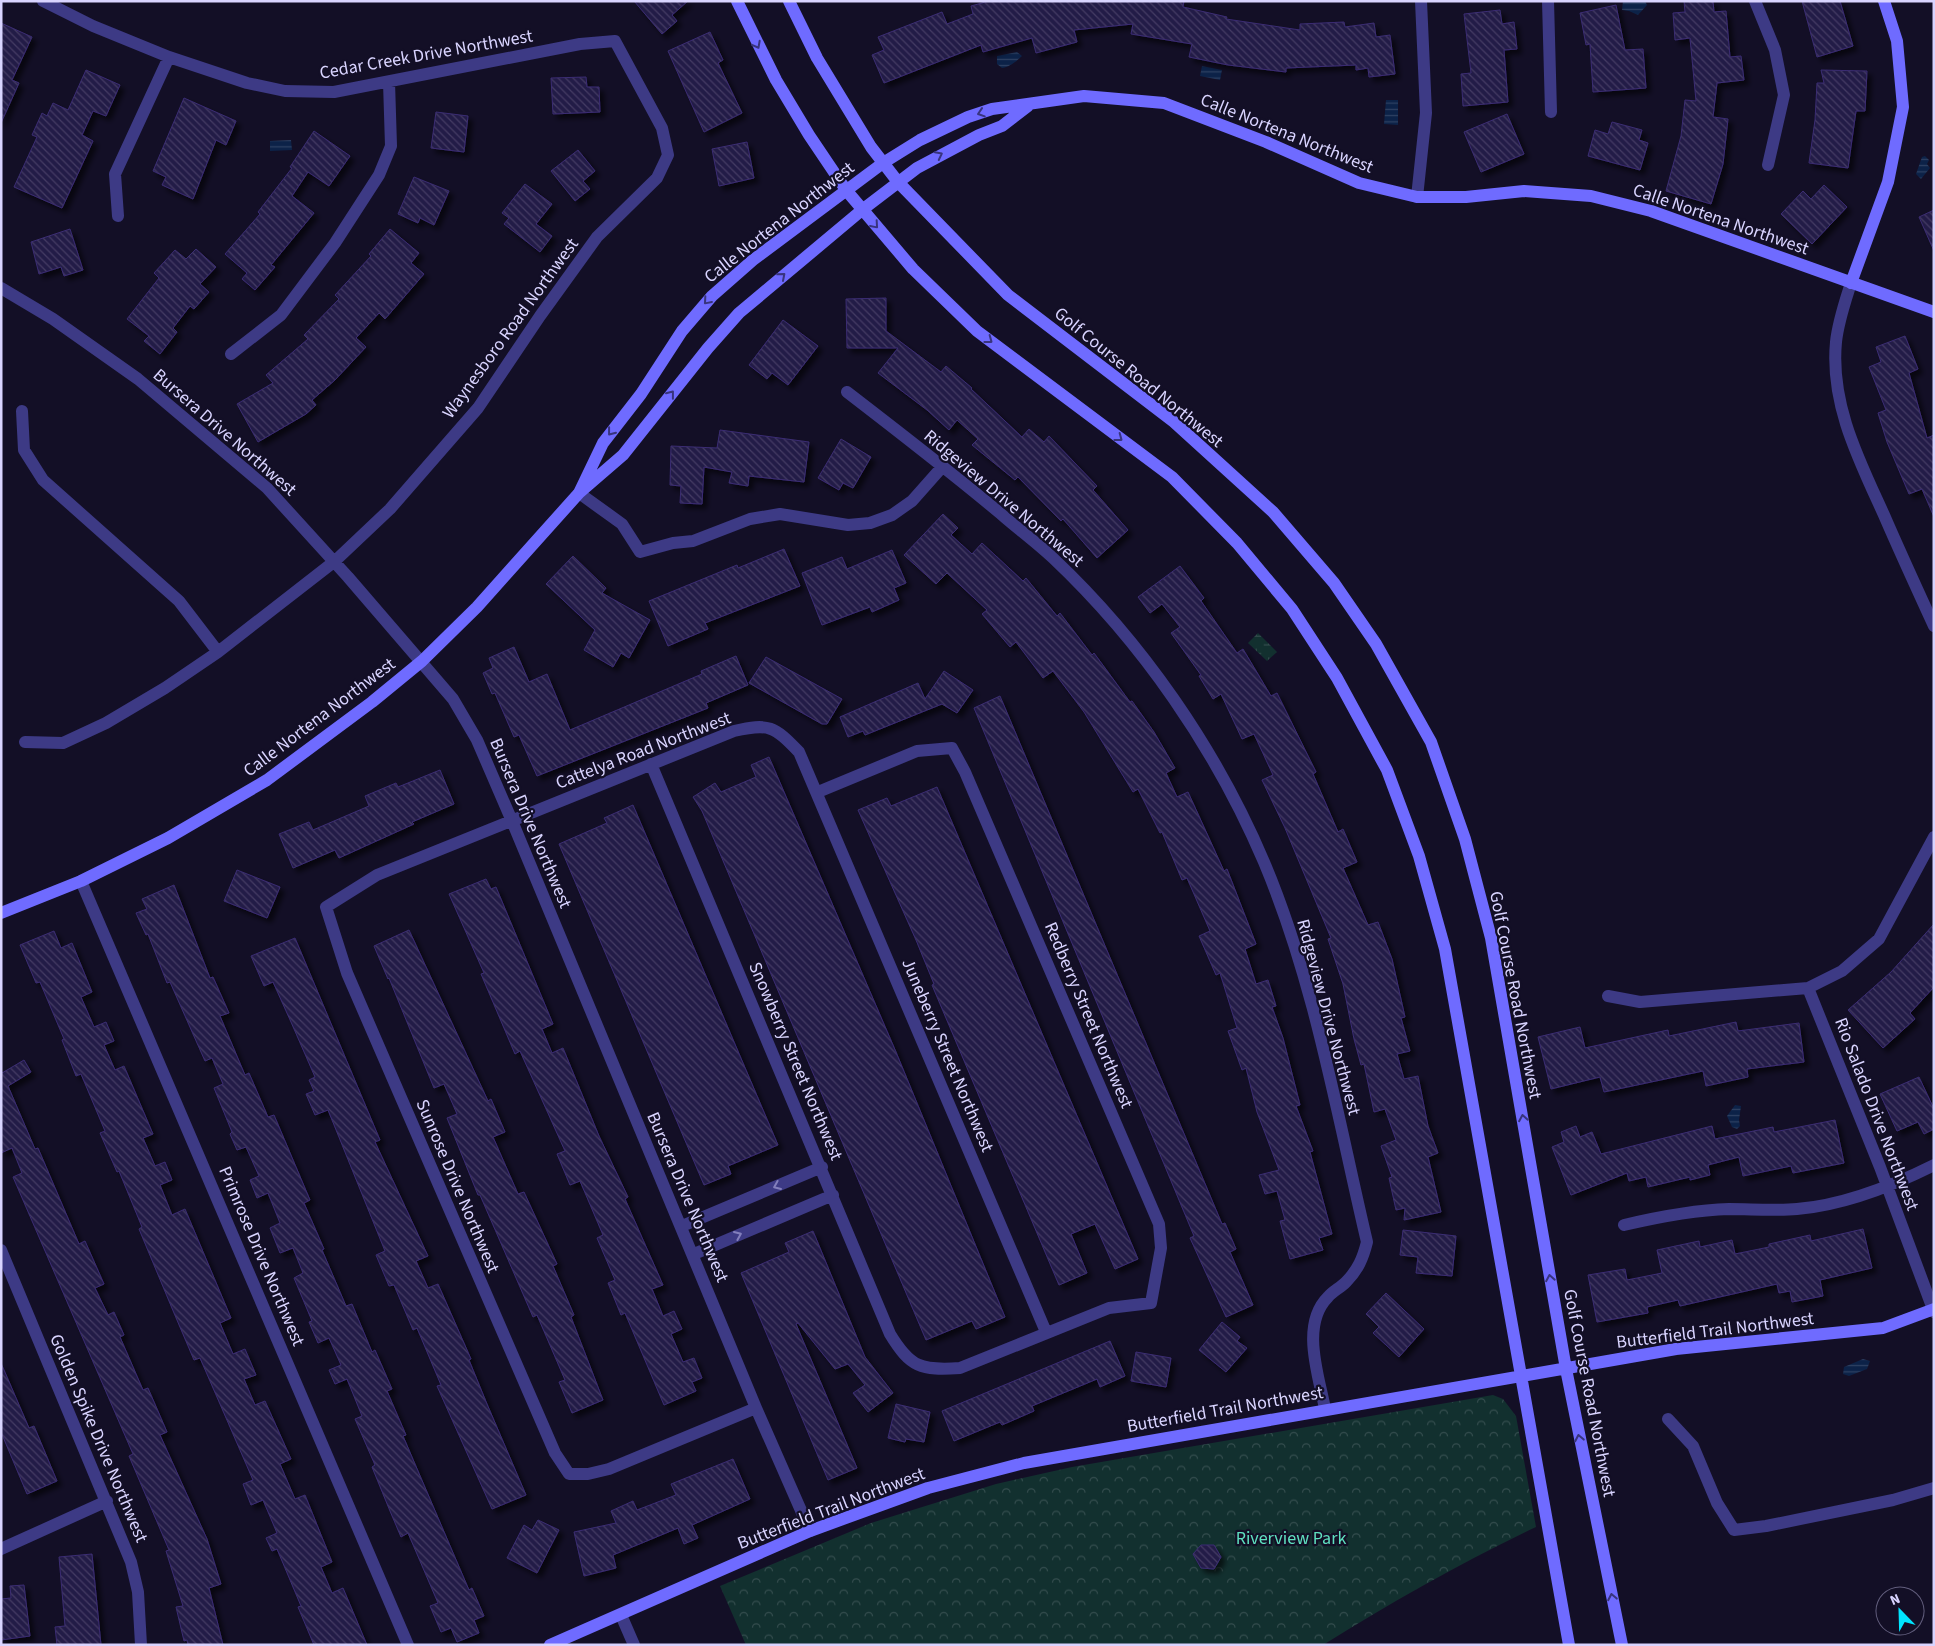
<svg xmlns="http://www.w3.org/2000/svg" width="1935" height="1646" font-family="'Source Sans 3',sans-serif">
<defs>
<pattern id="wetland-marsh" width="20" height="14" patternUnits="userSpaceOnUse" patternTransform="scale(1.25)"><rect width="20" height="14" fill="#12302f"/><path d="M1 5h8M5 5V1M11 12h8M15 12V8" fill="none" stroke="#344d4e"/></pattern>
<pattern id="park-crowns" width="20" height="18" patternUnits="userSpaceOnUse" patternTransform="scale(1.25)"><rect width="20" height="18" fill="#12302f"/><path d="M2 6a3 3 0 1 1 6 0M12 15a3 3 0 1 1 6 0" fill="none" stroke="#344d4e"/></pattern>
<pattern id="water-rules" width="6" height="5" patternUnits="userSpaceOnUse" patternTransform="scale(1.25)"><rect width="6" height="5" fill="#0c2248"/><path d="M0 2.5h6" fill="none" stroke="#2f4163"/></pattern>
<pattern id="building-back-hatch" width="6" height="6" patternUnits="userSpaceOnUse" patternTransform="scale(1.25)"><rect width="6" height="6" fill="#241b47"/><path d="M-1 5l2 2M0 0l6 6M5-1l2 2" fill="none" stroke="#433b63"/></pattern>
<filter id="shadow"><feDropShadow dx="4.5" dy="4.5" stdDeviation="2.5" flood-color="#0009"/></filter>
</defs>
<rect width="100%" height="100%" fill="#130f26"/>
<path fill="url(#wetland-marsh)" d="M1258 633 1277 652 1267 661 1248 643Z"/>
<path fill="url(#park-crowns)" d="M1493 1395 1503 1399 1516 1416 1536 1527C1462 1562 1392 1602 1323 1645H746L720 1586 871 1523 996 1484 1072 1467Z"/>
<path fill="url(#water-rules)" d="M1623 1H1645L1647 5 1638 15 1629 11 1622 10Z
M1017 52 1022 56C1017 61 1009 67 1002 68L997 64V56Z
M1202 66 1222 70 1220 80 1200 76Z
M1386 100H1398V125L1384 124Z
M291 140 292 150 270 151V141Z
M1925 156 1929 160 1927 164 1930 168 1921 179 1916 174 1922 157Z
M1735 1105 1741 1106 1739 1120 1740 1126 1737 1129 1732 1127 1727 1116Z
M1863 1359 1870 1361 1867 1369 1849 1376 1843 1374 1844 1367Z"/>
<path fill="url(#building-back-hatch)" stroke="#3b2d73" filter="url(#shadow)" d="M634 1H688L672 15 677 21 662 34Z
M989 1H1184L1183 7 1227 17 1226 19 1300 30V24L1344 22 1345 27 1374 23 1376 37 1390 35 1395 74 1369 77 1368 68 1356 70V65L1286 68V72L1228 65 1189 57 1192 44 1131 34 1133 24 1074 30 1077 42 1036 53 1032 38 983 52 981 45 884 83 872 55 884 50 878 37 942 12 947 24 973 14 971 6Z
M1684 1H1713L1714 12 1726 11 1730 57 1741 56 1744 80 1717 83 1713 117 1728 119 1723 164 1711 204 1666 191 1681 136 1685 100 1696 101 1690 38 1675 40 1673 13 1685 12Z
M1802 1H1840L1853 46 1817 57Z
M1616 5 1625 50 1643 49 1646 88 1593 92 1590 44 1586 45 1580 13Z
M1500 10 1502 24 1514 22 1517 49 1504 50 1508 102 1463 106 1461 74 1471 73 1464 14Z
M1 23 32 37 12 80 19 83 1 123Z
M710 32 723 60 718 63 742 113 704 132 668 51Z
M86 70 120 85 106 116 93 111 82 135 93 141 62 208 14 187 37 137 32 135 42 113 47 116 53 103 68 110Z
M1821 70 1867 71 1865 111H1856L1848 168 1809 163 1815 120 1817 83H1824Z
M586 77 587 87H599L600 112 553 114 551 78Z
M184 98 236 121 226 145 216 140 193 199 162 185 166 177 153 171Z
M436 112 468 116 464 152 431 148Z
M1507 114 1524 154 1481 172 1464 132Z
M1612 122 1642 130 1639 140 1648 143 1640 170 1588 156 1595 130 1608 134Z
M314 131 350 156 329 186 308 172 292 196 314 213 271 265 275 267 255 290 242 279 247 273 225 254 260 214 258 212 292 168 290 167Z
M747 142 754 178 719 186 712 149Z
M578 150 595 171 583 181 590 189 575 201 551 171Z
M414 177 449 191 434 225 420 218 418 223 398 214Z
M525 184 552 204 536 224 552 236 540 252 504 224 509 218 502 213Z
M1824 185 1847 207 1812 244 1781 214 1803 191 1811 199Z
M1934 210V251L1919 217Z
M70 229 83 270 64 276 61 267 39 274 31 242Z
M390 229 419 253 411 263 424 274 385 319 379 313 356 338 366 347 335 380 312 400 316 405 306 414 258 442 237 404 273 383 266 375 308 339 304 335 339 299 335 295 371 256 369 254Z
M196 249 216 267 200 284 209 292 194 309 190 306 173 328 177 332 160 354 144 341 149 336 127 319 159 278 154 273 175 250 186 259Z
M886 298V331L941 372 946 366 972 388 971 389 1022 437 1029 429 1044 442 1049 436 1097 486 1093 490 1128 530 1097 558 1063 519 1061 521 1018 477 1015 480 972 445 978 439 957 420 949 430 927 410 878 373 898 348H847L846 299Z
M783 320 818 346 788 385 772 373 767 379 749 365Z
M1905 336 1918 369 1909 373 1927 438 1934 435V517L1922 489 1909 494 1887 442 1878 413 1886 410 1869 367 1881 362 1876 347Z
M720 430 809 442 804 482 749 476 748 486 729 483 732 472 704 467 702 504 680 503 681 486 670 485 671 446 717 448Z
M841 439 871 457 853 488 843 483 839 490 818 478Z
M943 514 958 528 951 535 972 554 982 543 1023 581 1026 578 1057 616 1060 613 1092 655 1094 653 1130 702 1132 701 1154 732 1175 768 1166 773 1177 797 1188 792 1224 871 1227 869 1256 944 1245 949 1256 984 1268 980 1276 1006 1272 1007 1283 1038 1300 1105 1296 1106 1313 1151 1310 1152 1332 1234 1319 1238 1323 1250 1290 1259 1280 1221 1285 1220 1277 1191 1265 1194 1259 1175 1279 1170 1257 1112 1246 1068 1242 1070 1228 1031 1237 1028 1220 973 1216 975 1199 936 1210 931 1187 878 1182 880 1162 832 1160 833 1138 789 1133 792 1084 712 1053 671 1043 678 1016 642 1010 647 982 614 987 610 947 573 936 584 904 555Z
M784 549 800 586 705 623 708 629 668 646 649 601 737 565 738 568Z
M892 550 906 583 894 588 899 600 872 612 870 607 822 625 802 573 842 557 847 569Z
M573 556 606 588 602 593 650 620 629 658 621 653 613 667 584 650 595 630 546 584Z
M1180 566 1204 598 1201 601 1237 653 1243 649 1271 696 1277 693 1316 772 1313 774 1338 832 1343 829 1357 862 1343 868 1368 925 1378 922 1392 959 1405 1017 1401 1018 1410 1051 1397 1054 1404 1079 1418 1076 1428 1126 1438 1153 1428 1157 1441 1212 1404 1220 1405 1208 1396 1210 1389 1178 1392 1177 1381 1146 1396 1140 1385 1109 1374 1112 1364 1064 1361 1065 1354 1039 1343 984 1328 939 1331 938 1285 828 1262 780 1273 775 1254 734 1242 739 1221 694 1213 699 1199 676 1201 675 1171 633 1180 627 1162 604 1150 613 1138 597Z
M514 647 529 682 547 674 570 730 702 674 701 671 736 656 748 685 706 703 708 708 537 776 519 735 514 737 495 693 492 694 483 673 493 668 489 658Z
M766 657 842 699 827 724H822L749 683Z
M944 671 973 690 957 713 942 704 865 735 863 731 848 737 840 717 918 683 925 699Z
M1000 696 1222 1224 1225 1223 1236 1249 1230 1252 1253 1305 1226 1317 1190 1238 1194 1236 974 708Z
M769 757 896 1052 1005 1317 976 1329 972 1321 926 1340 702 811 693 797 715 783 721 792 756 777 751 765Z
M440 770 454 804 412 822 414 824 339 858 335 850 293 868 279 834 309 822 313 830 369 806 365 796 396 783 398 787Z
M937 787 1138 1259 1115 1269 1095 1224 1071 1234 1087 1273 1059 1285 932 985 934 984 916 940 858 810 887 798 891 806Z
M633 805 778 1145 728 1166 731 1174 704 1185 559 844 607 823 604 818Z
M237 870 280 887 267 918 224 901Z
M486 879 491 889 496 887 553 1024 542 1029 552 1053 563 1048 599 1136 628 1197 625 1199 663 1285 652 1289 663 1316 674 1311 682 1329 671 1334 683 1362 694 1358 702 1378 692 1382 696 1391 664 1405 625 1313 621 1315 608 1283 615 1280 597 1238 603 1235 580 1181 570 1185 557 1154 565 1151 520 1051 515 1054 481 974 484 973 449 894Z
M174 885 210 978 213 977 229 1013 220 1016 245 1075 249 1073 268 1117 274 1115 310 1200 304 1203 324 1249 322 1250 346 1306 352 1304 372 1352 375 1350 392 1389 387 1391 406 1435 403 1436 469 1590 472 1588 484 1616 474 1620 479 1633 457 1642 451 1628 441 1632 430 1606 438 1603 408 1533 401 1537 390 1511 372 1467 375 1465 355 1419 362 1416 347 1379 335 1384 329 1370 341 1365 329 1338 318 1343 309 1322 312 1321 294 1278 303 1273 293 1248 280 1253 270 1228 280 1223 268 1193 257 1198 250 1180 259 1176 246 1147 237 1150 230 1134 232 1132 214 1088 223 1084 212 1058 205 1061 170 982 167 983 148 934 146 935 136 913 147 909 142 899Z
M1934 924V987L1910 1013 1915 1019 1883 1048 1848 1010 1891 972Z
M409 930 488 1101 491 1099 505 1132 493 1137 518 1194 524 1192 557 1264 553 1266 574 1315 571 1317 603 1400 572 1413 559 1382 565 1380 537 1315 533 1317 480 1195H478L447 1118 457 1114 444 1084 434 1088 389 978 388 979 374 946Z
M54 931 61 948 72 943 92 992 81 997 94 1027 106 1022 114 1041 104 1045 115 1070 124 1066 153 1134 143 1138 155 1166 165 1162 172 1180 160 1185 172 1215 185 1209 231 1318 220 1323 233 1354 245 1349 256 1375 244 1379 255 1405 265 1401 291 1459 280 1464 295 1499 305 1495 332 1562 321 1567 332 1593 343 1588 367 1645H314L298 1607 301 1606 277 1549 272 1551 266 1538 277 1533 263 1500 251 1505 243 1484 253 1480 200 1358 194 1360 174 1313 139 1229 142 1227 119 1171 117 1172 100 1133 105 1131 81 1074 76 1076 62 1040 64 1039 40 982 36 983 20 945Z
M295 938 380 1140 375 1142 428 1256 416 1261 428 1288 438 1284 471 1359 469 1360 487 1404 526 1495 492 1509 437 1386 441 1385 417 1328 413 1330 394 1285 389 1286 376 1255 385 1251 328 1110 315 1115 306 1094 314 1091 309 1080 315 1077 291 1022 273 982 264 986 251 956Z
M1736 1022 1738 1031 1799 1023 1804 1062 1747 1069 1748 1077 1706 1086 1703 1071 1604 1092 1600 1077 1551 1089 1538 1037 1580 1027 1585 1048 1668 1030 1669 1036Z
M24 1060 31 1072 8 1086 35 1149 38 1148 79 1244 85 1241 104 1284 95 1288 108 1315 114 1312 124 1335 120 1337 143 1390 148 1388 167 1432 160 1435 207 1539 221 1584 209 1588 223 1645H188L187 1640 184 1641 176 1607 183 1606 166 1551 169 1550 129 1456 133 1454 13 1177 22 1173 12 1148 1 1153V1071L2 1073Z
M1919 1077 1934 1109V1129L1924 1134 1918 1122 1897 1131 1880 1094Z
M1835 1120 1844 1163 1793 1173 1791 1166 1743 1176 1739 1157 1708 1165 1710 1175 1690 1180V1177L1648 1187 1646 1177 1629 1181 1627 1173 1571 1195 1552 1147 1564 1142 1561 1132 1576 1126 1580 1137 1592 1132 1601 1154 1712 1126 1715 1139 1773 1127 1774 1132Z
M1863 1229 1872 1268 1820 1280 1823 1296 1792 1302 1790 1291 1779 1293 1777 1284 1680 1306 1678 1300 1647 1307 1648 1313 1597 1322 1588 1275 1625 1269 1627 1280 1662 1273 1657 1250 1699 1241 1700 1247 1732 1240 1735 1254 1769 1247V1244L1810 1235 1811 1241Z
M1403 1230 1456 1236 1452 1276 1416 1273 1418 1257 1400 1255Z
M813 1231 865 1357 893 1393 868 1412 853 1393 865 1385 848 1364 835 1369 798 1323 796 1324 857 1468 828 1480 741 1273 789 1252 785 1243Z
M1386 1293 1424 1329 1399 1357 1373 1333 1379 1327 1366 1314Z
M1222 1322 1240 1337 1237 1341 1247 1348 1226 1372 1199 1350Z
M1110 1341 1125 1376 1100 1387 1097 1379 1032 1406 1034 1411 1002 1425 1000 1422 954 1441 942 1411Z
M1136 1352 1171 1358 1166 1387 1131 1381Z
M1 1363 29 1428 34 1426 57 1481 27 1494 1 1432Z
M896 1404 930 1412 924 1442 906 1439 905 1442 888 1438Z
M733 1459 750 1499 692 1525 698 1538 684 1544 678 1528 613 1555 616 1568 584 1576 574 1532 616 1523 611 1511 633 1501 637 1510 676 1495 671 1484Z
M538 1520 559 1530 537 1573 507 1558 524 1525 532 1530Z
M1201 1545H1214L1221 1557 1214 1569 1201 1568 1193 1554Z
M92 1554 101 1645H57L55 1627 65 1626 59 1557Z
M24 1585 30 1636 1 1640V1599L11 1598 10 1586Z"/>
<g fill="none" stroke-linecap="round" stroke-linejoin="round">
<path stroke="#3d3a85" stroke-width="12" d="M1548 1 1551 112
M1755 1 1775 50 1784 95 1768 165
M1417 197 1426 113 1421 1
M118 216 115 174 169 57
M1851 283C1845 302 1838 322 1836 342 1830 404 1859 460 1884 515 1900 552 1917 589 1934 626
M1 288 53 319 138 379 267 488 348 577 453 699 477 740 512 821 756 1408 810 1531
M231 354 281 315 335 243 379 175 391 146 389 82
M847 392C899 432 951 472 1001 514 1018 529 1036 542 1053 558 1142 642 1216 749 1264 862 1315 983 1337 1115 1367 1242 1363 1258 1358 1270 1346 1282 1340 1288 1333 1291 1328 1297 1300 1325 1319 1376 1325 1409
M22 411 24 450 43 480 179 601 218 652
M579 493 622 524 640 552 673 543 693 541 750 519 780 514 848 525 870 523 892 515 912 501 943 466
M25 742 63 743 106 723 165 688 218 652 335 561 390 509 478 408 540 316 597 237 657 178 668 155 662 128 615 41 580 44 334 92 285 91 247 83 169 57 93 26 43 1
M651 764 890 1334C910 1367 921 1371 960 1368L1109 1308 1151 1303 1161 1248 1159 1224 965 772 952 748 917 751 818 792
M81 881 408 1645
M1808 988 1880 1167 1934 1312
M1608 996 1640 1002 1808 988 1842 971 1879 939 1934 837
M1624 1225C1658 1217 1694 1210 1729 1209 1751 1209 1774 1211 1797 1209 1844 1205 1892 1186 1934 1165
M682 1226 822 1167
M1 1250 131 1562 138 1592 141 1645
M694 1254 833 1195
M756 1408 609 1469 588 1474H569L555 1453 347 973 326 907 377 875 734 731C769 723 774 726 799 752L1046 1332
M1668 1419 1693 1446 1717 1503 1734 1530 1766 1526 1893 1500 1934 1488
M1 1549 107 1501
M621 1615 634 1645"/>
<path stroke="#6f6bff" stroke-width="12" d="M737 1 776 80 809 135 846 190 913 269 977 331 1172 477 1237 543 1292 609 1337 678 1387 770 1419 856 1445 949 1569 1645
M789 1 817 58 871 147 898 182 1008 295 1174 422 1273 512 1334 583 1376 644 1431 742 1465 839 1491 938 1566 1369 1622 1645
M1851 283 1888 182 1903 107 1897 41 1884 1
M579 493 603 443 641 394 682 331 712 296 753 260 883 163 920 140 968 117 992 109 1084 96 1164 103 1266 142 1359 183 1417 197H1466L1524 191 1591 196 1651 211 1934 312
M1 913 81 881 168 838 267 780 372 702 422 661 477 607 579 493 623 455 708 348 739 313 862 210 917 168 979 135 1002 126 1028 106
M550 1645 810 1531 928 1488 1024 1463 1676 1349 1883 1328 1934 1309"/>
</g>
<defs><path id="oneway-chevron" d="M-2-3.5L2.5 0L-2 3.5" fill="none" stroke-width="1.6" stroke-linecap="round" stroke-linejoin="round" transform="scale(1.25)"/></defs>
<g stroke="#38347d">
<use href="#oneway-chevron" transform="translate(757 45) rotate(62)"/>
<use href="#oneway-chevron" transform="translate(981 113) rotate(162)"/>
<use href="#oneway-chevron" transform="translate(939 155) rotate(-27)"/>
<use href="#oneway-chevron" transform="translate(875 225) rotate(49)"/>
<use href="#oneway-chevron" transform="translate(782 276) rotate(-41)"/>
<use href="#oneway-chevron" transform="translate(707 301) rotate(131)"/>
<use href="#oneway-chevron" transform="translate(989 340) rotate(37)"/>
<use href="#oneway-chevron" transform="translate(671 394) rotate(-52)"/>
<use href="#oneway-chevron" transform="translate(611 432) rotate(128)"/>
<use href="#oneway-chevron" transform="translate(1119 438) rotate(37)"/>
<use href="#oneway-chevron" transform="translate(1523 1118) rotate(-100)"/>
<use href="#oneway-chevron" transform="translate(1550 1278) rotate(-100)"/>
<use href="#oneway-chevron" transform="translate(1579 1438) rotate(-101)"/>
<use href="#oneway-chevron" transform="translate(1612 1597) rotate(-101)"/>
</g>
<g stroke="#837fbc">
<use href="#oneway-chevron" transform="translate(777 1186) rotate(157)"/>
<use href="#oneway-chevron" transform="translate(738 1235) rotate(-23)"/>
</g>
<g text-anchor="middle" stroke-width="4.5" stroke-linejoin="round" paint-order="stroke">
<g font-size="18" fill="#d9d4ff" stroke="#130f26">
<text transform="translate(426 54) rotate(-10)" y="6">Cedar Creek Drive Northwest</text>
<text transform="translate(1287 133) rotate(22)" y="6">Calle Nortena Northwest</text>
<text transform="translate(1721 219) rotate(19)" y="6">Calle Nortena Northwest</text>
<text transform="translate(779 222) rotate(-38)" y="6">Calle Nortena Northwest</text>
<text transform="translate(510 328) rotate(-54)" y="6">Waynesboro Road Northwest</text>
<text transform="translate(1139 377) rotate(39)" y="6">Golf Course Road Northwest</text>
<text transform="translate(225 432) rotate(41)" y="6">Bursera Drive Northwest</text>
<text transform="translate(1004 498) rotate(40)" y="6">Ridgeview Drive Northwest</text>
<text transform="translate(319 717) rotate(-37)" y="6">Calle Nortena Northwest</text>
<text transform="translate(643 750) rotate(-21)" y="6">Cattelya Road Northwest</text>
<text transform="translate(531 823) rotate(67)" y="6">Bursera Drive Northwest</text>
<text transform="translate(1516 995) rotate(79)" y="6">Golf Course Road Northwest</text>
<text transform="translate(1089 1015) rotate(67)" y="6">Redberry Street Northwest</text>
<text transform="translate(1329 1017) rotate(75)" y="6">Ridgeview Drive Northwest</text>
<text transform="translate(948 1055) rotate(67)" y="6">Juneberry Street Northwest</text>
<text transform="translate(796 1061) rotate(67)" y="6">Snowberry Street Northwest</text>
<text transform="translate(1877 1114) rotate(69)" y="6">Rio Salado Drive Northwest</text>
<text transform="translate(458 1186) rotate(67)" y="6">Sunrose Drive Northwest</text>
<text transform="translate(688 1197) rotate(67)" y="6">Bursera Drive Northwest</text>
<text transform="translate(262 1256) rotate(67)" y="6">Primrose Drive Northwest</text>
<text transform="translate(1715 1330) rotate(-7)" y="6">Butterfield Trail Northwest</text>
<text transform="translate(1590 1393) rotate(79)" y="6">Golf Course Road Northwest</text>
<text transform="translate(1225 1409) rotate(-10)" y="6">Butterfield Trail Northwest</text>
<text transform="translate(99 1438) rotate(67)" y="6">Golden Spike Drive Northwest</text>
<text transform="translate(831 1508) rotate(-21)" y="6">Butterfield Trail Northwest</text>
</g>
<g font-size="18" fill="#5fe0c0" stroke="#130f26">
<text x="1291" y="1544">Riverview Park</text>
</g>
</g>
<rect width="1935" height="1646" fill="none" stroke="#d9d4ff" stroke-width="5"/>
<g transform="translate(1900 1611) rotate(337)"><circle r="24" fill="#130f26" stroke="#625e7d"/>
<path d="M0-4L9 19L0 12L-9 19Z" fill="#00e5ff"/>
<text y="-8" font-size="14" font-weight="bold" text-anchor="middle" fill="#d9d4ff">N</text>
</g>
</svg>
